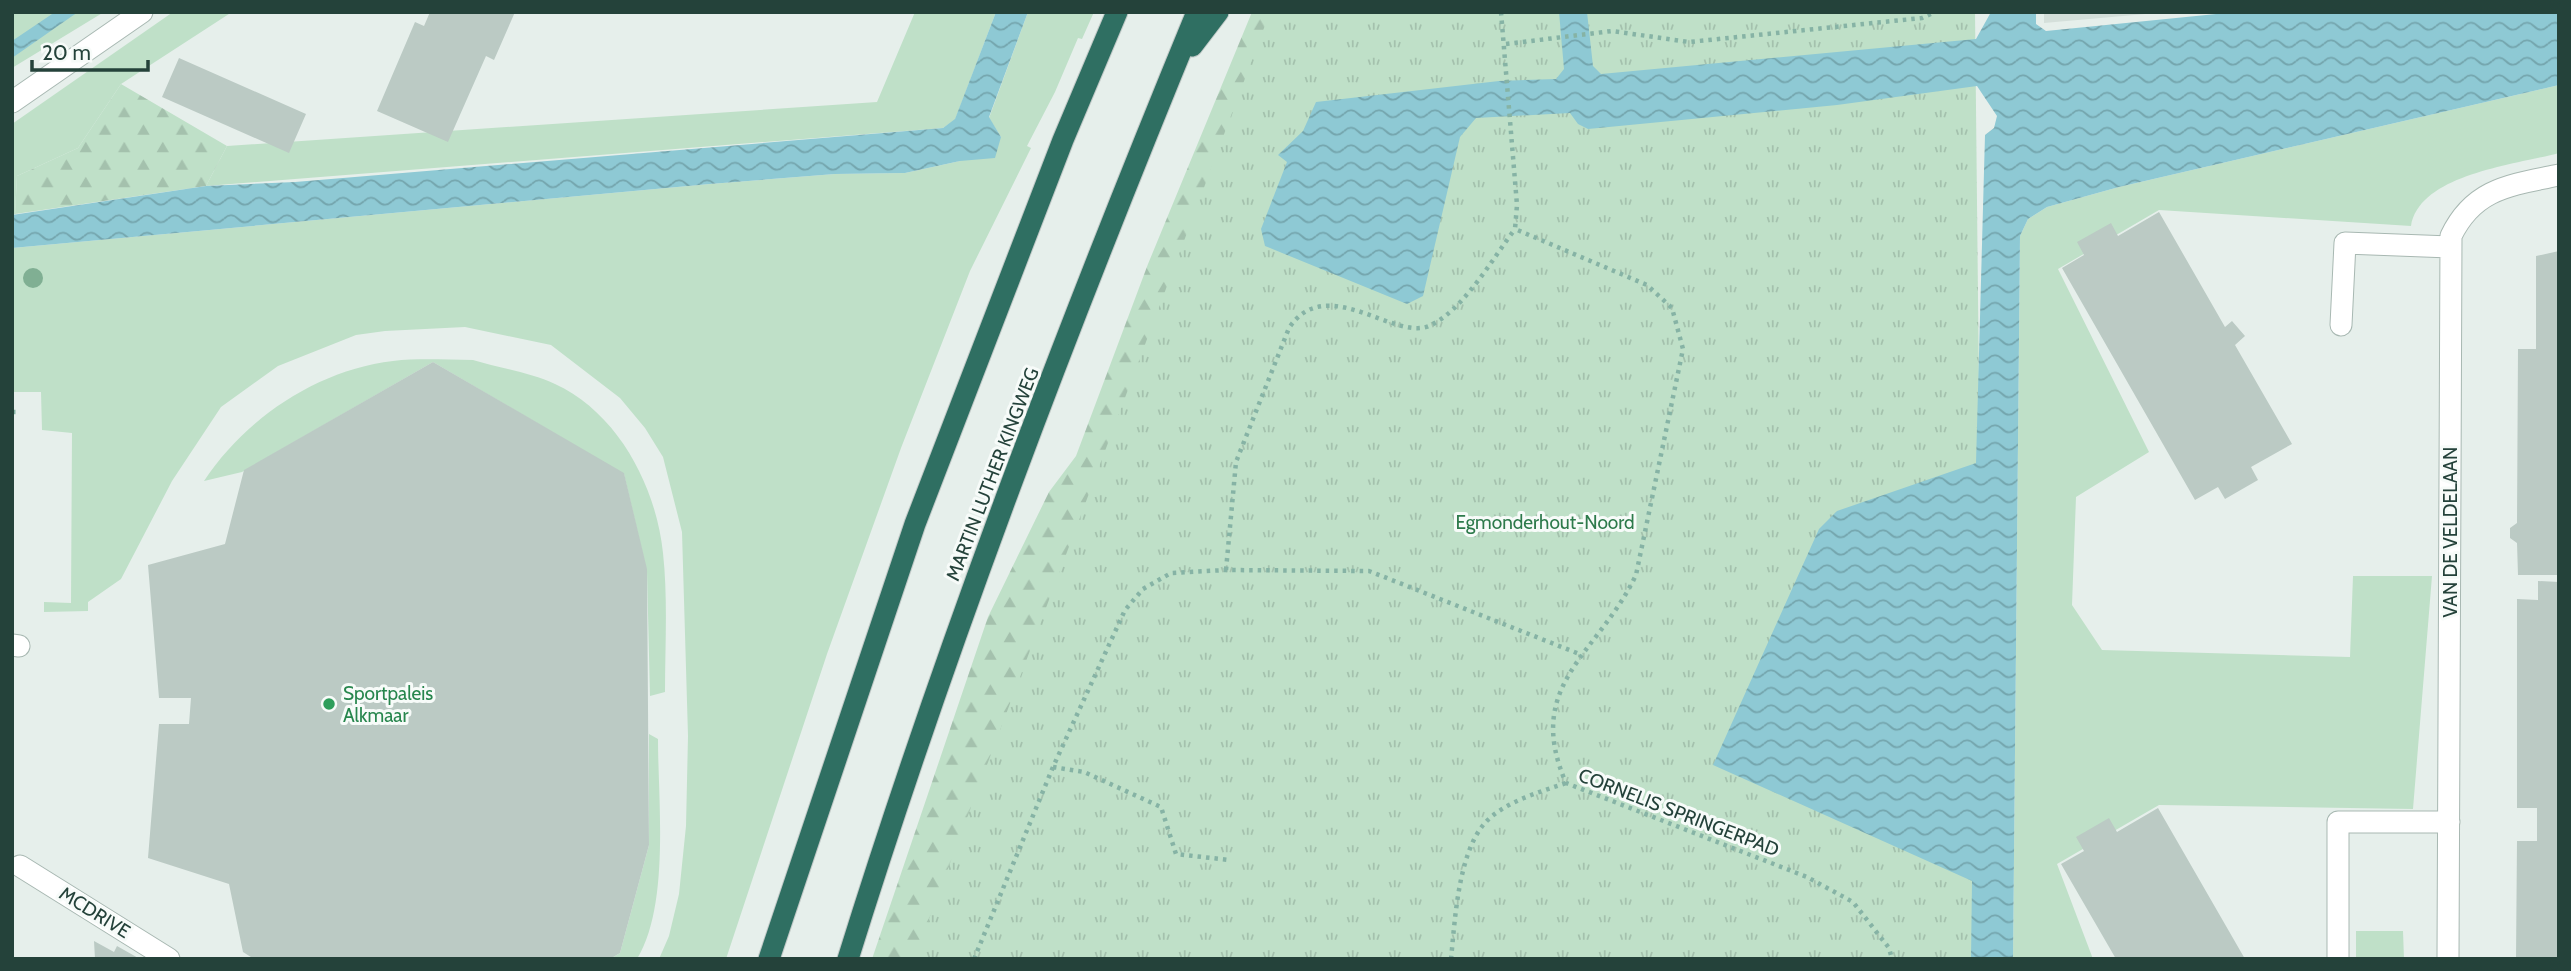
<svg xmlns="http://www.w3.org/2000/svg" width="2571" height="971" font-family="Cabin,sans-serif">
<defs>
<pattern id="forest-firs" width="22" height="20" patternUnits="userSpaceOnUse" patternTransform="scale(1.75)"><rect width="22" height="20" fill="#bfe0c8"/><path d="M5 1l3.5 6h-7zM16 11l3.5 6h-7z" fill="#a4c1ad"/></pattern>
<pattern id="park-tufts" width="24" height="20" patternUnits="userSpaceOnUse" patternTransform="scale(1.75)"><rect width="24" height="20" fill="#bfe0c8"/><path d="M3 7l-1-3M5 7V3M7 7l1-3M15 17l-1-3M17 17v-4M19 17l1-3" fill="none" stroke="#a4c1ad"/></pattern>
<pattern id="water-waves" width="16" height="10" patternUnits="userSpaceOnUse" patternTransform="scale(1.75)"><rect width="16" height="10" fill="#8ec9d4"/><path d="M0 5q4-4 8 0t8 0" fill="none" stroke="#74a5ad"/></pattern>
</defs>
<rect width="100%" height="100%" fill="#e6efeb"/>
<path fill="#d4dfda" d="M2044 12H2168L2044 23Z"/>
<path fill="#bfe0c8" d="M12 12H104L12 68Z
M173 12H232L121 84 78 148 17 176 15 214 12 215V124Z
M915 12H996L955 120 943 128 206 186 227 146 877 102Z
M1028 12H1094L1082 39 1078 38 1055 92 1027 146 1031 148 970 271 901 448 827 654 726 959H659L669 936 679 894 686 826 688 736 682 532 663 457 645 428 620 398 551 345 465 327 385 331 356 335 278 366 221 407 172 481 121 579 88 602V611L44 612V602L71 603 72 433 42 430 41 392H12V248L710 184 835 174 905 173 960 161 1001 137 989 118Z
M2559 85V153C2515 165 2420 174 2411 226L2159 210 2058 269 2149 452 2076 497 2072 605 2102 650 2350 657 2353 576H2432L2413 809 2159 805 2057 864 2093 959H2013L2020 236 2028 219 2047 207 2119 187Z
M473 360C499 368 530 372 555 384 618 413 656 486 663 553 668 599 665 647 665 692L650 696 647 572 624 474 433 362 242 472 204 481C246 418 317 370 393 361 419 358 447 360 473 360Z
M649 734 658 739C658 801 670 905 637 959H610L620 953 649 845Z
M2356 931H2403L2404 959H2356Z"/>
<path fill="url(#forest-firs)" d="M1252 12H1484L968 959H872L988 617 1049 492 1076 456 1148 264Z
M121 84 227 146 206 186 15 214 17 176 78 148Z"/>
<path fill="url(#park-tufts)" d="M1270 12H1975L1985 959H914Z"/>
<path fill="url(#water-waves)" d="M55 12H78L12 58V41Z
M996 12H1028L989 117 1001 137 995 158 960 161 905 173 835 174 710 184 12 248V215L206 186 295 182 943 128 955 119Z
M1559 12H1587L1593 66 1601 74 1976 39 1991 12H2036V24L2046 31 2236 12H2559V85L2119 187 2047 207 2028 219 2020 236 2013 959H1971L1972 881 1713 765 1819 529 1837 511 1976 463 1985 135 1994 128 1997 116 1977 86 1837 105 1588 129 1578 124 1570 113 1476 118 1460 137 1423 296 1407 304 1265 246 1261 229 1287 162 1278 155 1303 131 1316 102 1499 81 1556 79 1564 69Z"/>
<path fill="#bbcac4" d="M430 12H515L494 60 486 56 448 142 377 111 415 22 424 26Z
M179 58 306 114 289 153 162 97Z
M2159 212 2225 327 2232 321 2245 336 2235 345 2292 444 2251 467 2258 480 2225 499 2218 487 2195 500 2062 268 2084 255 2077 242 2111 223 2118 236Z
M2559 251V575H2518L2517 543 2510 538V528L2517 523 2518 349H2536V256Z
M433 362 624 473 647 569 649 845 620 953 610 959H254L243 952 229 884 148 858 159 724H189L191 698H159L148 565 225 544 244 470Z
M2538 581 2559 582V959H2516L2517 841H2537V808H2517V599L2538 600Z
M2158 808 2245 959H2116L2061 864 2084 851 2076 837 2109 818 2117 832Z
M94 941 114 952 117 946 140 959H95Z"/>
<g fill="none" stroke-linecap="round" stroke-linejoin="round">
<defs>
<path id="minor" d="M12 102 142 12
M2341 325 2345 243 2450 247
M12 645 19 646
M20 866 169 959
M2338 959V822H2449
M2448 959 2451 236C2474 188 2511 185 2559 175"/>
<path id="highway" d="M1192 46 1218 12
M769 959 915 524 1063 140 1117 12
M848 959C948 638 1069 323 1197 12"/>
</defs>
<use href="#minor" stroke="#a8b8b2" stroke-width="23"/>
<use href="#highway" stroke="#c2cac8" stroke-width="23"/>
<path stroke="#86b3a5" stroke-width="4.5" stroke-dasharray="3.5 5" stroke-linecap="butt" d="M1501 12 1517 205 1515 229 1647 285 1672 308 1683 349 1636 575C1598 655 1523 684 1566 783L1807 877 1853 902 1889 948 1892 959
M1506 44 1612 31 1689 42 1922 18 1935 12
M12 412H20
M1226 570 1236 462 1289 328C1326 272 1394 341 1429 326 1463 311 1493 258 1515 229
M1053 767 1084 772 1161 807 1176 854 1229 860
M974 959 1053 767 1125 610 1143 589 1171 573 1226 570 1369 571 1582 655
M1451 959C1455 920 1458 855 1484 824 1503 802 1540 792 1566 783"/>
<use href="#minor" stroke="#fff" stroke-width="21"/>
<use href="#highway" stroke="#2f6f62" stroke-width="21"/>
</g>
<circle fill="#80af93" cx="33" cy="278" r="10"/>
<circle fill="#2e9e5b" stroke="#f7fbf9" stroke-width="2.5" cx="329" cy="704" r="7"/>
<g text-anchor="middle" stroke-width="6" stroke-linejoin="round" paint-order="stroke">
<g font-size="19" fill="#24423a" stroke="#f7fbf9">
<text transform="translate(992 474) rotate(-69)" y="7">MARTIN LUTHER KINGWEG</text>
<text transform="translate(2450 532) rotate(-90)" y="7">VAN DE VELDELAAN</text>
<text transform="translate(1679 812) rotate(21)" y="7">CORNELIS SPRINGERPAD</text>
<text transform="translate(95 912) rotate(32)" y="7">MCDRIVE</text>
</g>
<g font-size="19" fill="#2d7a4b" stroke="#f7fbf9">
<text x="1545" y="529">Egmonderhout-Noord</text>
</g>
<g font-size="19" fill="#27864d" stroke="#f7fbf9" text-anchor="start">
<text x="343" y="700">Sportpaleis<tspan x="343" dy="22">Alkmaar</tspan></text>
</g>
</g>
<rect width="2571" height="971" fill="none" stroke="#24423a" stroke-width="28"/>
<path d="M32 60v10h116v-10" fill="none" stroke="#24423a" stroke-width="3.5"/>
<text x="42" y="60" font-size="21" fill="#24423a" stroke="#f7fbf9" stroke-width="5" paint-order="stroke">20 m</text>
</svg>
